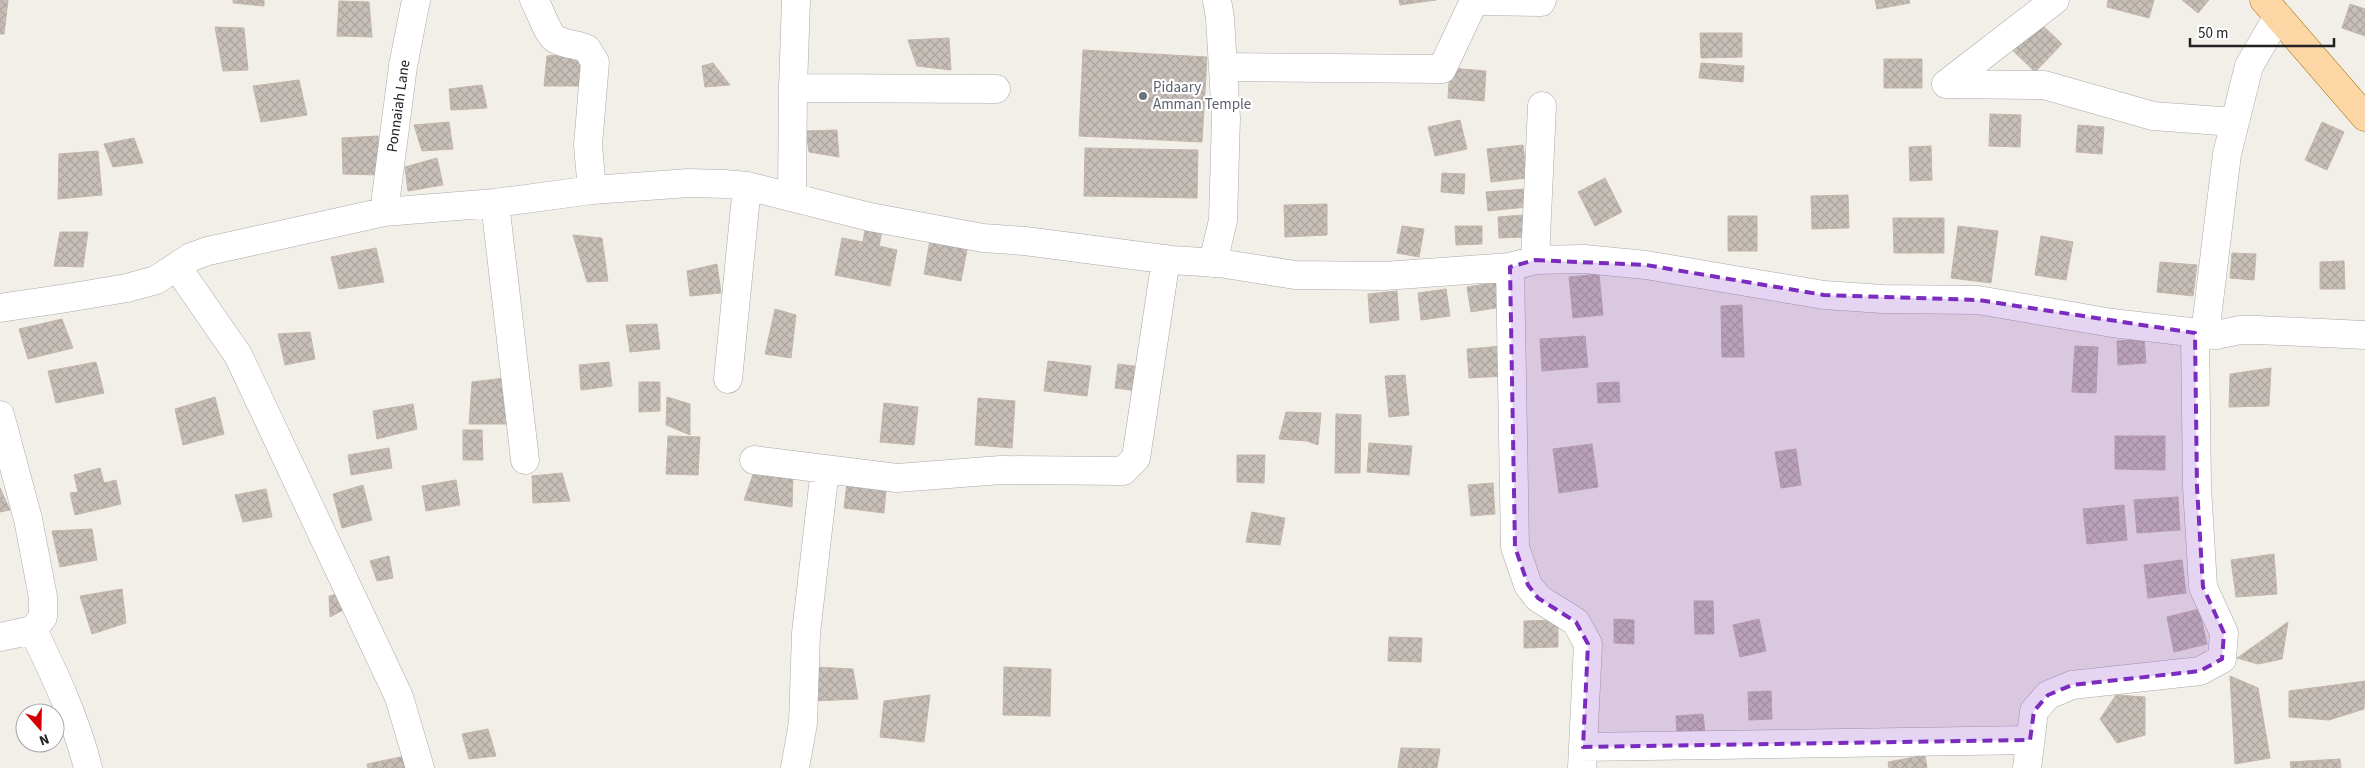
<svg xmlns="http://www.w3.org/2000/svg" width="2365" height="768" font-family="'Source Sans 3',sans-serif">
<defs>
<pattern id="building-cross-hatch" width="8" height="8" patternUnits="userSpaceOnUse" patternTransform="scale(1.25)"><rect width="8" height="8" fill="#c7bfb8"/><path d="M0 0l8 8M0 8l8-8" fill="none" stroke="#aba49e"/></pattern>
</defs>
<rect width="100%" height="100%" fill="#f2efe9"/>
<path fill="url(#building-cross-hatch)" stroke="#c4b6ab" d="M0 0H8L4 34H0Z
M233 0H264V6L233 3Z
M1399 0H1436L1400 5Z
M1875 0H1909L1910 3 1877 9Z
M2108 0H2154L2149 18 2107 7Z
M2182 0H2209L2198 13Z
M339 1 369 2 372 37 337 36Z
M2350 4 2365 9V36L2342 28Z
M2036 19 2062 44 2035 72 2009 47Z
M215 27 244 28 248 70 223 71Z
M1700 33H1742V57L1701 58Z
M949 38 951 70 917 66 908 40Z
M1083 50 1207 57 1202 142 1079 136Z
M588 52 585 86H544L547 56Z
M1884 59H1922V88H1884Z
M713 63 730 85 705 87 702 66Z
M1701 63 1744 66 1743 82 1699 78Z
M1450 68 1486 71 1484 101 1448 98Z
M299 80 307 115 261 122 253 86Z
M482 85 487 108 451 110 449 89Z
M1990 114 2021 115 2020 147 1989 146Z
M1460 120 1467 149 1435 156 1428 127Z
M449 122 453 149 422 151 414 125Z
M2322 122 2344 132 2327 170 2305 160Z
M2078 125 2104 127 2102 154 2076 152Z
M837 130 839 157 809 152 806 131Z
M378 136 380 175 343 174 342 138Z
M134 138 143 163 113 167 104 144Z
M1523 145 1527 178 1491 182 1487 149Z
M1931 146 1932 180 1910 181 1909 147Z
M1085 148 1198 150 1197 198 1084 196Z
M98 151 102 195 58 199 59 154Z
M437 158 443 185 408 191 405 167Z
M1442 173 1465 174 1464 194 1441 192Z
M1605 178 1622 212 1595 226 1578 192Z
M1525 189 1527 207 1488 211 1486 192Z
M1848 195 1849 228 1812 229 1811 196Z
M1327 204V235L1285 237 1284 205Z
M1523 215 1525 237 1499 238 1498 217Z
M1728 216H1757V251H1728Z
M1893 218H1944V253H1894Z
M1402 226 1424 229 1419 257 1397 253Z
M1455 226H1482V244L1456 245Z
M1958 226 1998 231 1991 283 1951 278Z
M865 229 882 232 879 246 897 250 890 286 835 275 842 238 863 242Z
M60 232H88L83 267 54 266Z
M931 234 969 240 961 281 924 274Z
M573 235 602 238 608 281 587 282Z
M2041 236 2073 242 2066 280 2035 275Z
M376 248 384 282 339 289 331 257Z
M2232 253 2256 254 2254 280 2230 278Z
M2344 261 2345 289H2320V262Z
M2160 262 2197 265 2193 296 2157 292Z
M717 264 721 293 690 296 687 271Z
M1599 274 1603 315 1573 318 1569 277Z
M1498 282 1501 307 1471 312 1467 287Z
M1446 289 1450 316 1421 320 1418 293Z
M1397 291 1399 320 1370 323 1368 294Z
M1742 305 1744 357H1722L1721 306Z
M775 309 796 315 791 358 765 354Z
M62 319 73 348 28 359 19 329Z
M657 324 660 349 630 352 626 325Z
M310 332 315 359 285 365 278 334Z
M1585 336 1588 367 1542 371 1540 339Z
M2144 339 2146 363 2118 365 2117 341Z
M1503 346 1505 376 1469 378 1467 349Z
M2075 346 2098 347 2096 393 2072 392Z
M1048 361 1091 366 1087 396 1044 391Z
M96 362 104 393 56 403 48 371Z
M609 362 612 386 581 390 579 365Z
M1118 364 1141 367 1138 391 1115 388Z
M2271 368 2269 406 2229 407 2230 374Z
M1405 375 1409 415 1389 417 1385 376Z
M505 378 507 424H469L472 382Z
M639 382H660V411L639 412Z
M1619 382 1620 402 1598 403 1597 383Z
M215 397 224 434 183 445 175 409Z
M667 397 690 404V435L666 425Z
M978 398 1015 401 1012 448 975 445Z
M884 403 918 407 914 445 880 442Z
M413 404 417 429 377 439 373 411Z
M1286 412 1321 413 1318 445 1307 441 1279 439Z
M1336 414 1361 415 1360 473H1335Z
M463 430H482L483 460H463Z
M668 436 700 437 698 475 666 474Z
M2115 436H2165V470L2115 469Z
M1369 443 1412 446 1409 475 1367 472Z
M1592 444 1598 487 1559 493 1553 449Z
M389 448 392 468 351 475 348 455Z
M1796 449 1801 485 1781 488 1775 452Z
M1237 455H1265L1264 483 1237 482Z
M100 468 104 483 116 480 121 504 75 515 70 493 78 492 74 475Z
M754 472 793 474 792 507 744 500Z
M562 473 570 501 533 503 532 476Z
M456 480 460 505 426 511 422 486Z
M847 483 886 490 884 513 844 508Z
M1493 483 1495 514 1471 516 1468 485Z
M363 485 372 520 342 528 333 494Z
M0 488 10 510 0 512Z
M266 489 272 517 243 522 235 495Z
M2178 497 2180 530 2137 533 2134 500Z
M2124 505 2127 540 2087 544 2083 509Z
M1252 512 1285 518 1280 545 1246 542Z
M92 529 97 560 60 567 52 531Z
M2274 554 2277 594 2236 597 2231 560Z
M389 556 393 578 377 581 370 561Z
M2182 560 2186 593 2148 598 2144 565Z
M122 589 126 623 92 634 80 596Z
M338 594 345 609 330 617 329 596Z
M1694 601H1713L1714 634H1695Z
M2199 609 2207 644 2174 652 2167 617Z
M1614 619 1634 620V644L1614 643Z
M1759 619 1766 651 1740 657 1733 625Z
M1558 620V647L1524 648V621Z
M2288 622 2282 659 2258 664 2237 658Z
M1389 637 1422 638 1421 662 1388 661Z
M816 667 853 669 858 699 813 701Z
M1004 667 1051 669 1050 716 1003 715Z
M2230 676 2258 688 2270 758 2235 764Z
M2365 681 2364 709 2329 720 2289 717V691Z
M1771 691 1772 719 1749 720 1748 692Z
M930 695 924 742 880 737 884 701Z
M2116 695 2145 697V735L2117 743 2100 719Z
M1703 714 1705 733 1677 735 1676 716Z
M488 729 496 756 469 759 462 734Z
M1401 748 1440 749 1437 768H1398Z
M1925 755 1927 768H1889L1888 762Z
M405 756 408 768H368L367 764Z
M2340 759 2341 768H2291L2290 762Z"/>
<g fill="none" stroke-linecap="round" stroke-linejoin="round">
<defs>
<path id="minor" d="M534 0C541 11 547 35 557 40 567 45 578 44 587 49L595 62 588 145 592 190
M1223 67 1442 69 1474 1 1541 2 1542 0
M1946 84 2044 85 2153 116 2234 122
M1946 84 2055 0
M793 88 996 89
M792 196 793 88 796 0
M495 203 525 460
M384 212 403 66 416 0
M1535 260 1542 106
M1213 263 1223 220 1226 118 1220 18 1217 0
M177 267 238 355 399 697 420 768
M1510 267 1515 547 1528 585 1538 598 1576 622 1588 644 1582 768
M0 308 67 298 127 288 156 280 191 257 208 251 384 212 495 203 592 190 689 183 725 184 747 186 870 217 983 238 1025 241 1171 260 1219 263 1295 275 1384 276 1510 267 1535 260 1584 259 1646 265 1824 295 1883 299 1978 300 2112 323 2216 335 2240 330H2258L2365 335
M2205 334 2227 154 2249 66 2278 16
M728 379 747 186
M0 415 28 519 43 597V617L33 630 0 637
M754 460 897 478 1001 470 1123 471 1136 458 1166 259
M33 630C55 675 76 720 88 768
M1583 747 2030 740
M795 768 803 723 806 633 825 469
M2027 768 2034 711 2048 695 2072 685 2200 671 2222 659 2224 633 2203 587 2197 487 2195 333"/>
<path id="major" d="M2264 0 2365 117"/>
</defs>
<use href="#minor" stroke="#a9a9a9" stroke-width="29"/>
<use href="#major" stroke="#a06b00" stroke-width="29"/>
<use href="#minor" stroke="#fff" stroke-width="28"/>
<use href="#major" stroke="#fcd6a4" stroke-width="28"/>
</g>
<path fill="#7b2cbf" fill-opacity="0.2" stroke="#7b2cbf" stroke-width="4" stroke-dasharray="10 6" stroke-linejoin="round" d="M1535 260 1646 265 1824 295 1978 300 2195 333 2197 487 2203 587 2224 633 2222 659 2200 671 2072 685 2048 695 2034 711 2030 740 1583 747 1588 644 1576 622 1538 598 1528 585 1515 547 1510 267Z"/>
<circle fill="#6b7280" stroke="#fff" stroke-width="2" cx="1143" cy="96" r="5"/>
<g text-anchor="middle" stroke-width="4.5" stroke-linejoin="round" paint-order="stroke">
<g font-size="15" fill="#5b616d" stroke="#fff" text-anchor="start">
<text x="1153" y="92">Pidaary<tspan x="1153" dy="17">Amman Temple</tspan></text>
</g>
<g font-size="15" fill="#222" stroke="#fff">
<text transform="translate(398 106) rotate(-82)" y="5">Ponnaiah Lane</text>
</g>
</g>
<g transform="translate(40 728) rotate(160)"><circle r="24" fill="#ffffff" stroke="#a7a7a7"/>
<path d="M0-4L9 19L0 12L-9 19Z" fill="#d40000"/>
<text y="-8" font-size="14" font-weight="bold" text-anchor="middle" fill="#222222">N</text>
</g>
<path d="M2190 38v8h144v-8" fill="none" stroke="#222222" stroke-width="2.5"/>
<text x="2198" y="38" font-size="15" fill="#222222" stroke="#ffffff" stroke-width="4" paint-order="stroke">50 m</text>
</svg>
